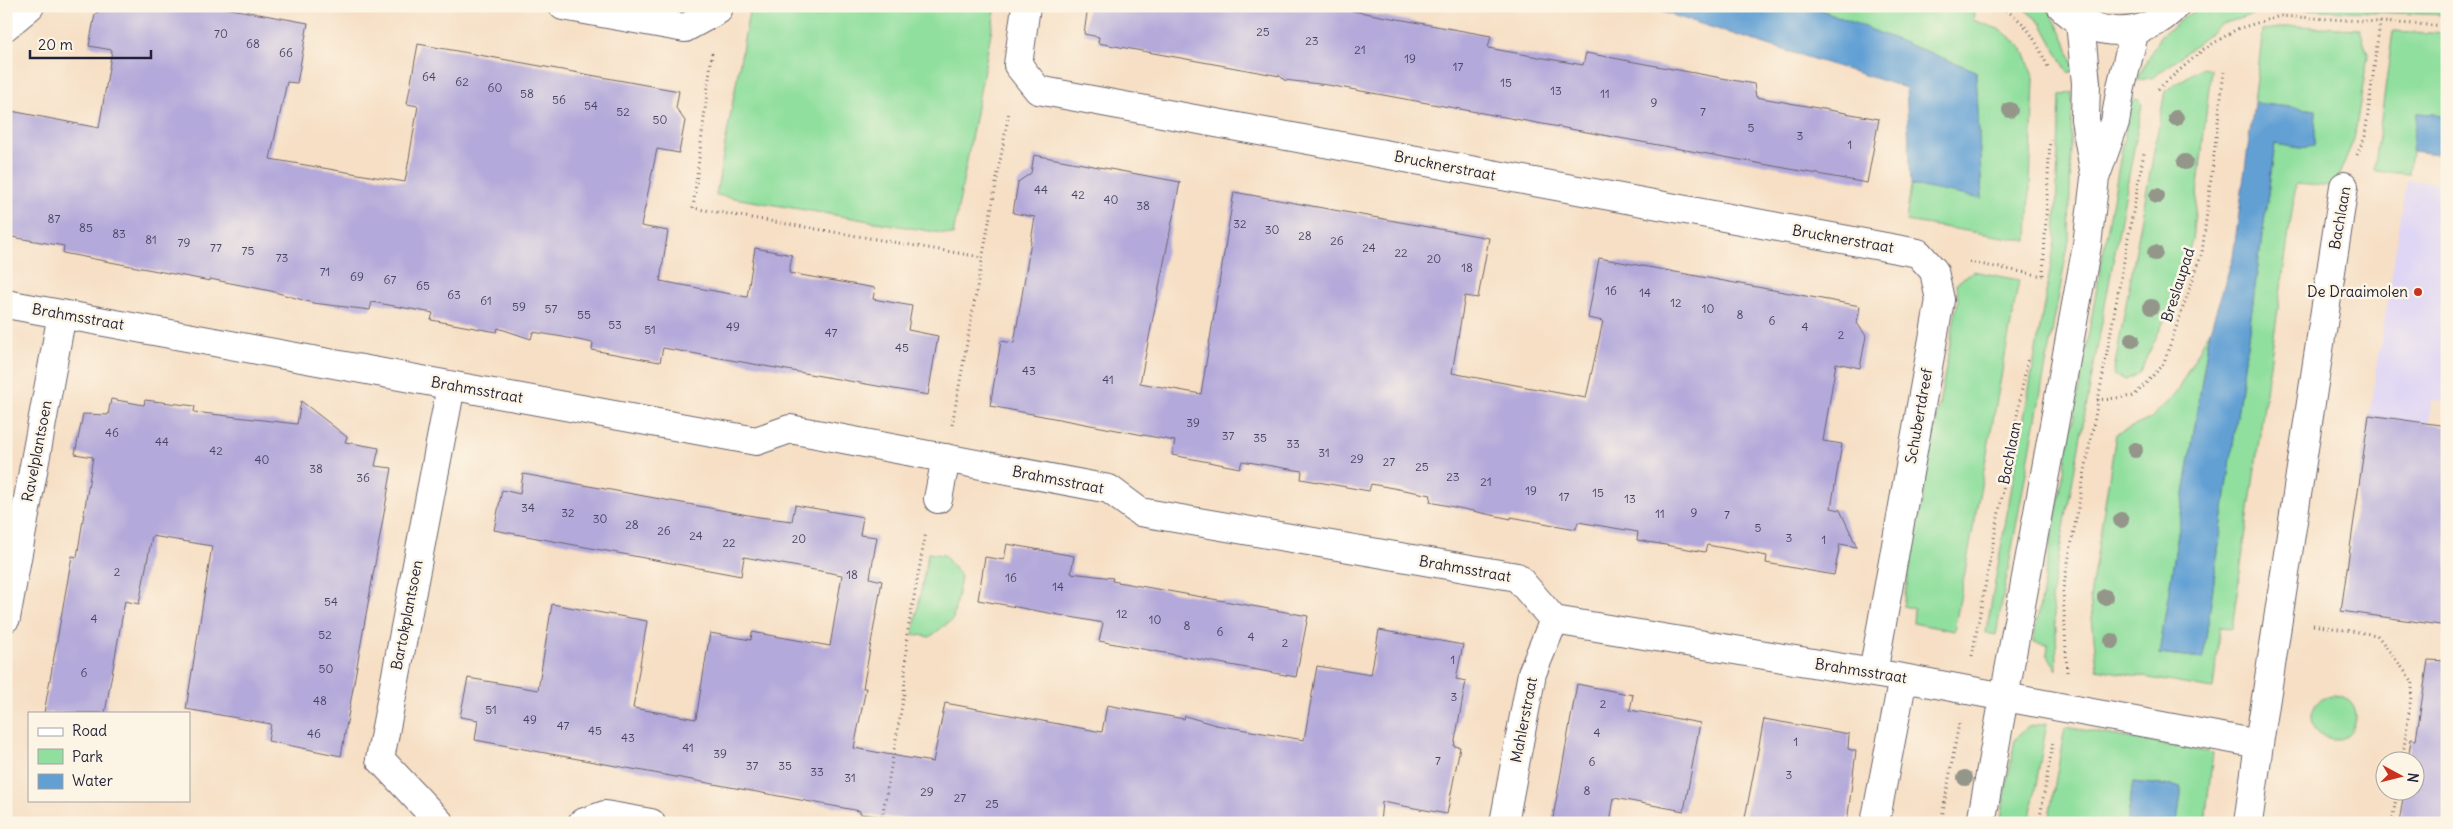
<svg xmlns="http://www.w3.org/2000/svg" width="2453" height="829" font-family="Delius,sans-serif">
<rect width="100%" height="100%" fill="#fcf5e5"/>
<filter id="ink" filterUnits="userSpaceOnUse"><feTurbulence type="fractalNoise" baseFrequency=".02" numOctaves="2"/><feDisplacementMap in="SourceGraphic" scale="10" xChannelSelector="R" yChannelSelector="G"/><feConvolveMatrix kernelMatrix="1 2 1 2 8 2 1 2 1" color-interpolation-filters="sRGB"/></filter>
<filter id="wash" filterUnits="userSpaceOnUse"><feTurbulence type="fractalNoise" baseFrequency=".0096" numOctaves="4" result="noise"/><feDisplacementMap in="SourceGraphic" scale="20" xChannelSelector="R" yChannelSelector="G"/><feGaussianBlur stdDeviation="1.12" result="paint"/><feColorMatrix in="noise" values="0 0 0 0 0 0 0 0 0 0 0 0 0 0 0 0 0 1.4 0 .05"/><feComposite in="paint" operator="in"/></filter>
<g filter="url(#wash)">
<rect width="100%" height="100%" fill="#f6dfc5"/>
<path fill="#dfd5f5" d="M2407 180 2447 184V402L2432 400 2429 424 2369 415Z"/>
<path fill="#90df9e" stroke="#59806c" d="M750 6H996L953 235 716 195Z
M1811 6H1967L1975 8 1973 20 2001 30 2022 47 2034 78 2028 241 1906 221 1911 185 1982 198 1976 71Z
M2021 6H2047L2065 40 2075 70 2068 73 2042 24Z
M2207 6H2447V15L2275 8 2222 24 2154 77 2136 81 2160 36 2192 12Z
M2296 26 2360 29 2368 55 2354 139 2334 187 2296 184 2232 628 2220 627 2213 689 2097 669 2090 597 2116 434 2150 419 2176 393 2210 330 2159 654 2203 659 2275 144 2300 148 2314 146 2316 110 2254 103 2263 30Z
M2393 31 2447 34V115L2417 113 2409 174 2374 171Z
M2201 68 2211 69 2192 240 2179 290 2139 373 2126 380 2113 375 2165 91Z
M2072 92 2069 240 1996 635 1986 633 2055 242 2060 96Z
M2131 99 2140 100 2142 105 2053 587 2052 599 2056 628 2057 670 2047 654 2048 645 2033 642Z
M1973 271 2019 280 1954 631 1913 623 1914 609 1903 606 1958 300 1957 283Z
M928 553 944 555 961 577 953 619 930 637 913 634Z
M2312 717a22 22 0 1 1 44 0a22 22 0 1 1-44 0Z
M2047 723 2029 823H2000L2015 739 2028 727Z
M2065 727 2213 753 2205 823H2177L2181 787 2133 782 2127 823H2048Z"/>
<path fill="#62a0d4" stroke="#426188" d="M1643 6H1811L1976 71 1982 199 1911 185 1906 88Z
M2254 103 2316 110 2314 146 2300 148 2275 144 2203 659 2159 654 2210 330 2233 257Z
M2417 113 2447 115V155L2411 151Z
M2133 782 2182 787 2177 823H2127Z"/>
<g id="blocks">
<path fill="#b3a9da" d="M107 6H215L308 23 297 83 287 82 270 159 405 182 418 106 407 104 418 44 679 91 676 108 685 121 679 153 657 149 641 226 668 231 660 281 747 297 755 248 792 255 789 273 875 288 873 299 912 306 908 330 938 336 928 395 663 348 660 362 592 350 593 343 563 337 533 332 531 339 498 328 497 332 431 320 433 313 372 302 370 310 313 303 271 291 210 279V281L63 253 64 246 6 236V110L99 128 112 50 89 46 95 14Z
M1088 6H1326L1491 36 1488 48 1583 65 1586 53 1754 84 1756 97 1879 119 1867 183 1328 85 1284 80 1280 76 1098 43 1099 37 1084 34Z
M1034 155 1180 182 1140 383 1201 394 1234 192 1489 238 1478 298 1465 296 1452 373 1488 380 1586 398 1603 321 1588 318 1599 258 1860 306 1857 323 1866 336 1860 368 1836 363 1823 441 1842 444 1831 508 1840 510 1857 547 1840 544 1834 575 1766 563 1767 556 1707 545 1705 552 1637 540 1638 532 1578 522 1576 529 1511 517V519L1430 502 1431 495 1371 484 1369 491 1301 479 1302 471 1242 461 1240 468 1172 455 1175 441 990 406 1001 341 1014 343 1035 217 1013 213 1018 182 1031 173Z
M111 399 144 405 145 400 195 406 194 412 297 424 301 401 347 437 345 442 379 448 375 466 392 468 341 756 268 741 271 724 186 709 212 546 152 536 139 604 125 601 105 713H44L72 556 77 557 93 457 75 454 83 414 108 415Z
M2369 415 2447 426V626L2341 611Z
M523 474 759 517 792 521 795 505 863 517 860 535 877 537 870 578 882 581 863 688H866L854 748 902 757 933 762 945 703 1102 732 1107 705 1184 719 1185 716 1216 725 1304 740 1317 666 1371 675 1379 630 1463 645 1456 679 1466 681 1454 746 1460 747 1447 814 1382 802 1380 823H904V819L860 814V811L475 740 478 720 460 717 468 678 538 690 552 604 647 621 633 708 696 719 710 633 751 640 752 632 830 646 842 575 744 557 741 576 494 530 502 490 520 494Z
M1007 544 1074 556 1071 573 1113 578 1112 581 1308 616 1296 677 1099 641 1103 623 978 600 985 557 1004 560Z
M2428 660 2447 661V823H2399L2404 792H2416V762H2408L2411 739 2416 740Z
M1577 684 1633 695 1630 710 1700 723 1684 811 1614 798 1610 823H1552Z
M1764 719 1849 734 1848 749 1856 751 1847 823H1744Z"/>
</g>
</g>
<g filter="url(#ink)">
<use href="#blocks" fill-opacity="0" stroke="#6c646b" stroke-width="1"/>
<g fill="none" stroke-linecap="round" stroke-linejoin="round">
<defs>
<path id="minor" d="M563 6 685 28 718 10 719 6
M1026 6 1018 65 1038 90 1918 253 1934 271 1940 300 1873 673
M2080 22 2086 83 2085 119 2095 175
M6 26 30 6
M6 304 756 441 790 429 1109 489 1140 512 1517 577 1554 620 1903 678 2259 744 2248 823
M938 499 946 458
M6 618 62 314
M2259 744 2344 186
M440 823 380 759 451 386
M582 823 605 815 651 823
M1504 823 1532 673 1554 620
M1875 823 1903 678
M1981 823 2087 245 2095 178 2115 122 2121 87 2135 30"/>
<path id="major" d="M2061 6C2091 38 2145 41 2175 6"/>
</defs>
<use href="#minor" stroke="#6c646b" stroke-width="30"/>
<use href="#major" stroke="#6c646b" stroke-width="30"/>
<path stroke="#6c646b" stroke-width="3" stroke-dasharray="1 4" stroke-linecap="butt" d="M1997 6C2026 19 2035 39 2048 67
M712 53 693 208 981 257
M2158 89 2204 49 2237 29 2280 16 2447 26
M2357 155 2365 136 2380 22
M1969 262 2043 276
M2043 275 2050 139
M2097 400 2134 396 2163 365 2202 253 2224 72
M952 425 1009 112
M2313 625 2377 635 2413 682 2402 762
M1972 656 2028 357
M2067 672 2063 589 2144 153
M881 823 904 694 907 635 926 532
M1941 823 1959 723
M2039 823 2053 742
M2392 823 2397 792"/>
<use href="#minor" stroke="#fff" stroke-width="28"/>
<use href="#major" stroke="#fff" stroke-width="28"/>
</g>
<g fill="#94968a">
<circle cx="2010" cy="110" r="8"/>
<circle cx="2176" cy="118" r="8"/>
<circle cx="2185" cy="162" r="8"/>
<circle cx="2157" cy="196" r="8"/>
<circle cx="2155" cy="253" r="8"/>
<circle cx="2151" cy="307" r="8"/>
<circle cx="2132" cy="340" r="8"/>
<circle cx="2135" cy="450" r="8"/>
<circle cx="2121" cy="520" r="8"/>
<circle cx="2105" cy="597" r="8"/>
<circle cx="2112" cy="641" r="8"/>
<circle cx="1965" cy="778" r="8"/>
</g>
</g>
<circle fill="#c8321e" stroke="#fcf5e5" stroke-width="2" cx="2418" cy="292" r="5"/>
<g text-anchor="middle" stroke-width="5" stroke-linejoin="round" paint-order="stroke">
<g font-size="12" fill="#464463">
<text x="1263" y="36">25</text>
<text x="221" y="38">70</text>
<text x="1312" y="45">23</text>
<text x="253" y="48">68</text>
<text x="1360" y="54">21</text>
<text x="286" y="57">66</text>
<text x="1410" y="63">19</text>
<text x="1458" y="71">17</text>
<text x="429" y="81">64</text>
<text x="462" y="86">62</text>
<text x="1506" y="87">15</text>
<text x="495" y="92">60</text>
<text x="1556" y="95">13</text>
<text x="527" y="98">58</text>
<text x="1605" y="98">11</text>
<text x="559" y="104">56</text>
<text x="1654" y="107">9</text>
<text x="591" y="110">54</text>
<text x="623" y="116">52</text>
<text x="1703" y="116">7</text>
<text x="660" y="124">50</text>
<text x="1751" y="132">5</text>
<text x="1800" y="140">3</text>
<text x="1850" y="149">1</text>
<text x="1041" y="194">44</text>
<text x="1078" y="199">42</text>
<text x="1111" y="204">40</text>
<text x="1143" y="210">38</text>
<text x="54" y="223">87</text>
<text x="1240" y="228">32</text>
<text x="86" y="232">85</text>
<text x="1272" y="234">30</text>
<text x="119" y="238">83</text>
<text x="1305" y="240">28</text>
<text x="151" y="244">81</text>
<text x="1337" y="245">26</text>
<text x="184" y="247">79</text>
<text x="216" y="252">77</text>
<text x="1369" y="252">24</text>
<text x="248" y="255">75</text>
<text x="1401" y="257">22</text>
<text x="282" y="262">73</text>
<text x="1434" y="263">20</text>
<text x="1467" y="272">18</text>
<text x="325" y="276">71</text>
<text x="357" y="281">69</text>
<text x="390" y="284">67</text>
<text x="423" y="290">65</text>
<text x="1611" y="295">16</text>
<text x="1645" y="297">14</text>
<text x="454" y="299">63</text>
<text x="486" y="305">61</text>
<text x="1676" y="307">12</text>
<text x="519" y="311">59</text>
<text x="551" y="313">57</text>
<text x="1708" y="313">10</text>
<text x="584" y="319">55</text>
<text x="1740" y="319">8</text>
<text x="1772" y="325">6</text>
<text x="615" y="329">53</text>
<text x="733" y="331">49</text>
<text x="1805" y="331">4</text>
<text x="650" y="334">51</text>
<text x="831" y="337">47</text>
<text x="1841" y="339">2</text>
<text x="902" y="352">45</text>
<text x="1029" y="375">43</text>
<text x="1108" y="384">41</text>
<text x="1193" y="427">39</text>
<text x="112" y="437">46</text>
<text x="1228" y="440">37</text>
<text x="1260" y="442">35</text>
<text x="162" y="446">44</text>
<text x="1293" y="448">33</text>
<text x="216" y="455">42</text>
<text x="1324" y="457">31</text>
<text x="1357" y="463">29</text>
<text x="262" y="464">40</text>
<text x="1389" y="466">27</text>
<text x="1422" y="471">25</text>
<text x="316" y="473">38</text>
<text x="1453" y="481">23</text>
<text x="363" y="482">36</text>
<text x="1486" y="486">21</text>
<text x="1531" y="495">19</text>
<text x="1598" y="497">15</text>
<text x="1564" y="501">17</text>
<text x="1630" y="503">13</text>
<text x="528" y="512">34</text>
<text x="568" y="517">32</text>
<text x="1694" y="517">9</text>
<text x="1660" y="518">11</text>
<text x="1727" y="519">7</text>
<text x="600" y="523">30</text>
<text x="632" y="529">28</text>
<text x="1758" y="532">5</text>
<text x="664" y="535">26</text>
<text x="696" y="540">24</text>
<text x="1789" y="542">3</text>
<text x="799" y="543">20</text>
<text x="1824" y="544">1</text>
<text x="729" y="547">22</text>
<text x="117" y="576">2</text>
<text x="852" y="579">18</text>
<text x="1011" y="582">16</text>
<text x="1058" y="591">14</text>
<text x="331" y="606">54</text>
<text x="1122" y="618">12</text>
<text x="94" y="623">4</text>
<text x="1155" y="624">10</text>
<text x="1187" y="630">8</text>
<text x="1220" y="636">6</text>
<text x="325" y="639">52</text>
<text x="1251" y="641">4</text>
<text x="1285" y="647">2</text>
<text x="1453" y="664">1</text>
<text x="326" y="673">50</text>
<text x="84" y="677">6</text>
<text x="1454" y="701">3</text>
<text x="320" y="705">48</text>
<text x="1603" y="708">2</text>
<text x="491" y="714">51</text>
<text x="530" y="724">49</text>
<text x="563" y="730">47</text>
<text x="595" y="735">45</text>
<text x="1597" y="737">4</text>
<text x="314" y="738">46</text>
<text x="628" y="742">43</text>
<text x="1796" y="746">1</text>
<text x="688" y="752">41</text>
<text x="720" y="758">39</text>
<text x="1438" y="765">7</text>
<text x="1592" y="766">6</text>
<text x="752" y="770">37</text>
<text x="785" y="770">35</text>
<text x="817" y="776">33</text>
<text x="1789" y="779">3</text>
<text x="850" y="782">31</text>
<text x="1587" y="795">8</text>
<text x="927" y="796">29</text>
<text x="960" y="802">27</text>
<text x="992" y="808">25</text>
</g>
<g font-size="15" fill="#22223b" stroke="#fcf5e5">
<text transform="translate(1445 166) rotate(11)" y="5">Brucknerstraat</text>
<text transform="translate(2340 218) rotate(-80)" y="5">Bachlaan</text>
<text transform="translate(1843 239) rotate(10)" y="5">Brucknerstraat</text>
<text transform="translate(2178 285) rotate(-72)" y="5">Breslaupad</text>
<text transform="translate(78 317) rotate(10)" y="5">Brahmsstraat</text>
<text transform="translate(477 390) rotate(10)" y="5">Brahmsstraat</text>
<text transform="translate(1919 416) rotate(-80)" y="5">Schubertdreef</text>
<text transform="translate(37 451) rotate(-79)" y="5">Ravelplantsoen</text>
<text transform="translate(2010 453) rotate(-79)" y="5">Bachlaan</text>
<text transform="translate(1058 480) rotate(11)" y="5">Brahmsstraat</text>
<text transform="translate(1465 569) rotate(10)" y="5">Brahmsstraat</text>
<text transform="translate(407 615) rotate(-79)" y="5">Bartokplantsoen</text>
<text transform="translate(1861 671) rotate(9)" y="5">Brahmsstraat</text>
<text transform="translate(1524 720) rotate(-79)" y="5">Mahlerstraat</text>
</g>
<g font-size="15" fill="#22223b" stroke="#fcf5e5" text-anchor="end">
<text x="2408" y="297">De Draaimolen</text>
</g>
</g>
<rect width="2453" height="829" fill="none" stroke="#fcf5e5" stroke-width="25"/>
<rect x="28" y="712" width="162" height="90" fill="#fcf5e5" stroke="#a5a1a1"/>
<rect x="38" y="728" width="25" height="8" fill="#ffffff" stroke="#a5a1a1"/>
<text x="72" y="736" font-size="15" fill="#22223b">Road</text>
<rect x="38" y="749" width="25" height="15" fill="#90df9e" stroke="#a5a1a1"/>
<text x="72" y="762" font-size="15" fill="#22223b">Park</text>
<rect x="38" y="774" width="25" height="15" fill="#62a0d4" stroke="#a5a1a1"/>
<text x="72" y="786" font-size="15" fill="#22223b">Water</text>
<g transform="translate(2400 776) rotate(97)"><circle r="24" fill="#fcf5e5" stroke="#a5a1a1"/>
<path d="M0-4L9 19L0 12L-9 19Z" fill="#c8321e"/>
<text y="-8" font-size="14" font-weight="bold" text-anchor="middle" fill="#22223b">N</text>
</g>
<path d="M30 50v8h121v-8" fill="none" stroke="#22223b" stroke-width="2.5"/>
<text x="38" y="50" font-size="15" fill="#22223b" stroke="#fcf5e5" stroke-width="4" paint-order="stroke">20 m</text>
</svg>
